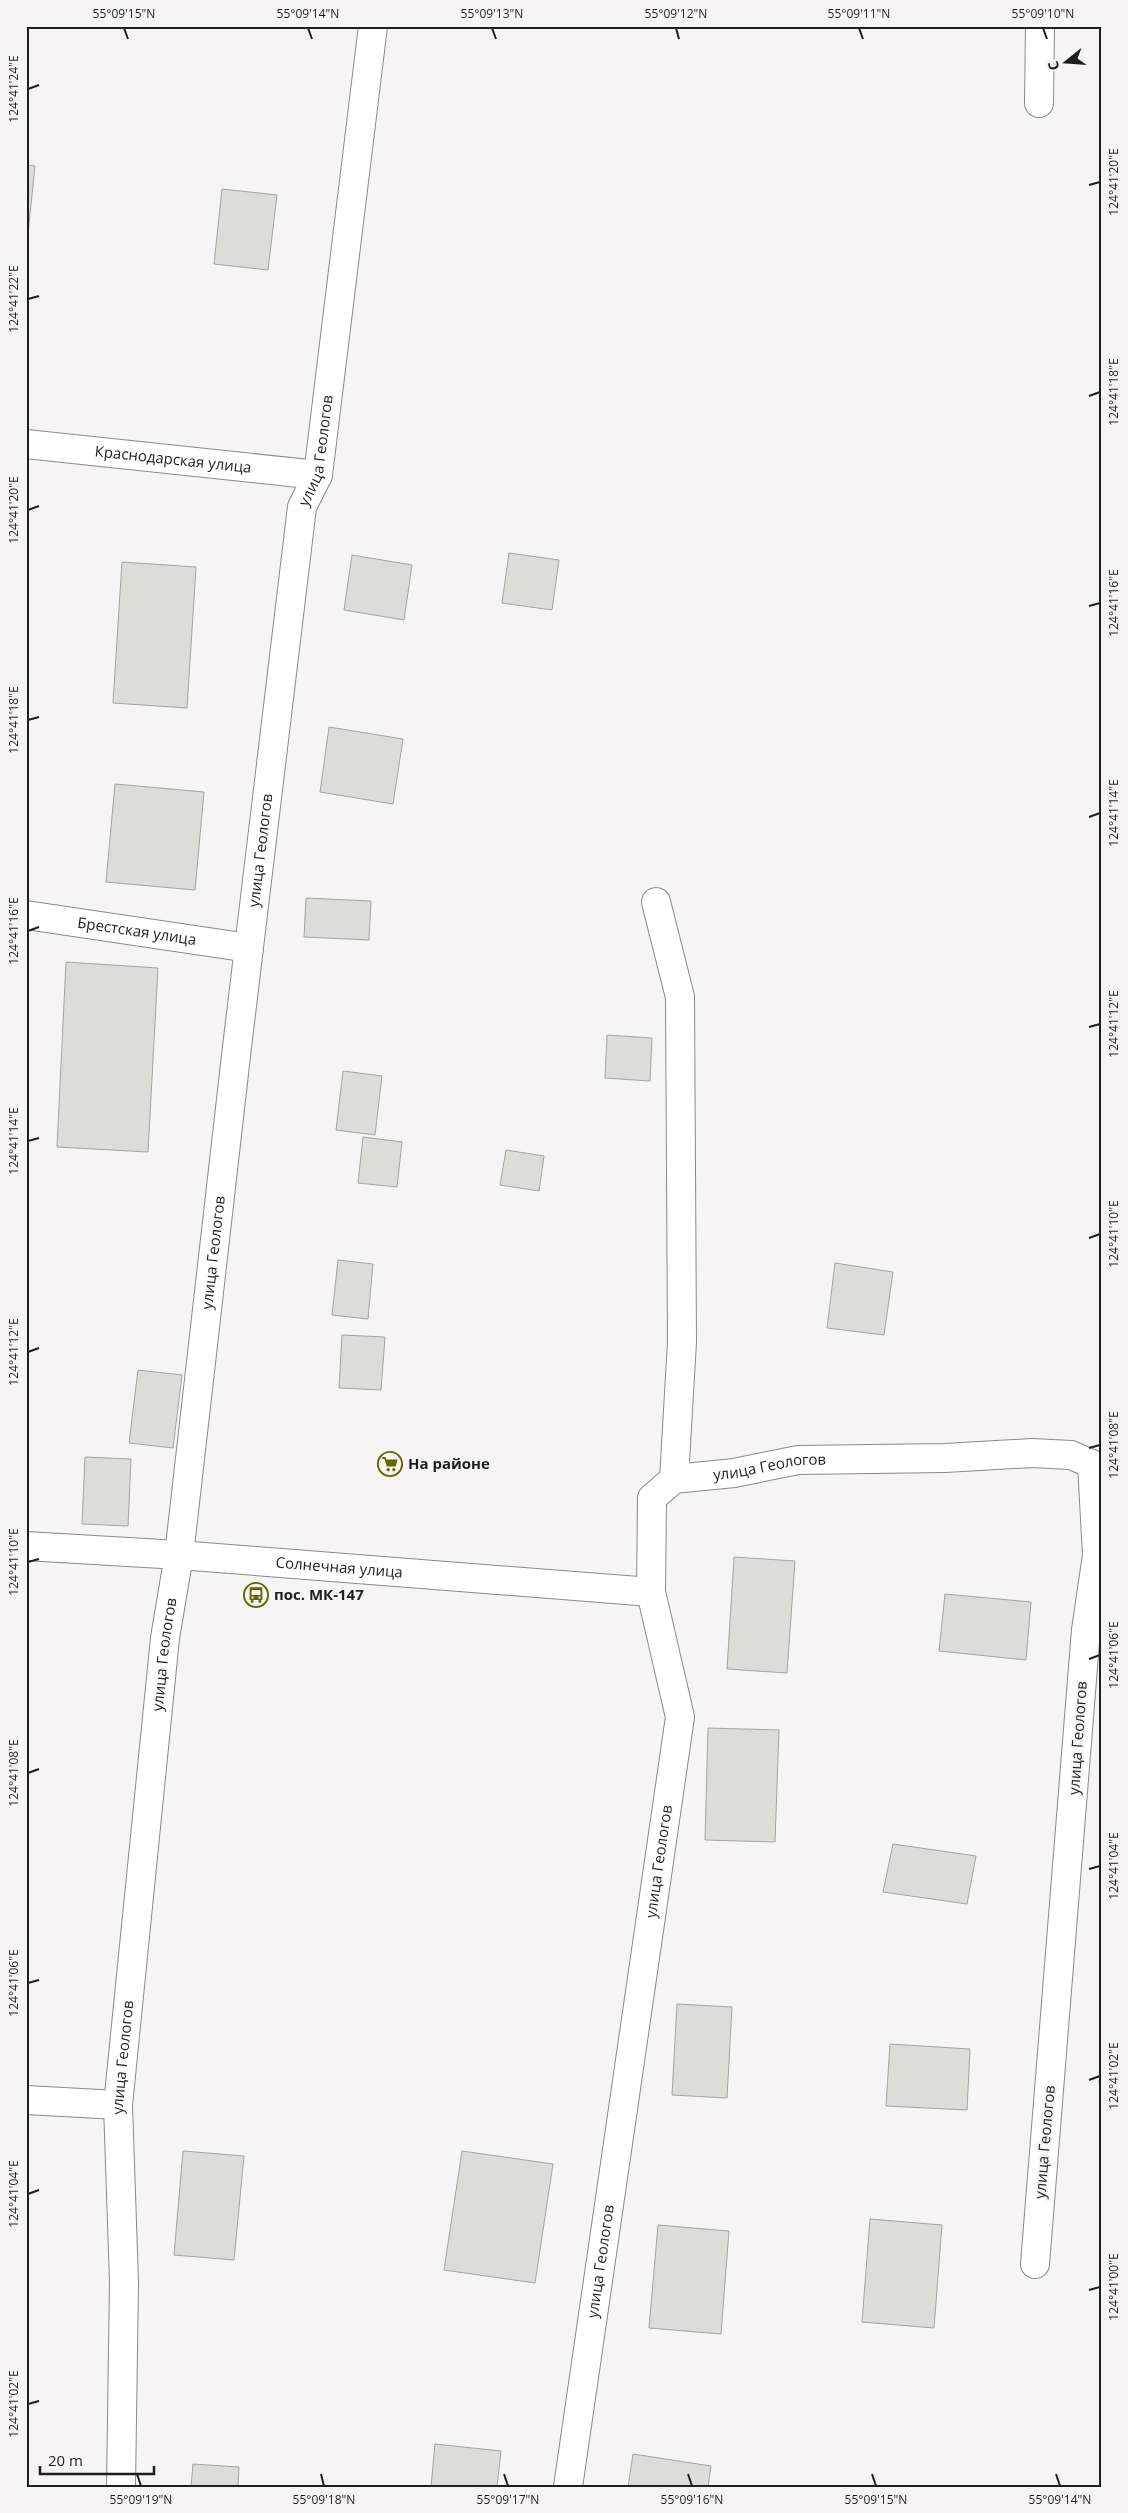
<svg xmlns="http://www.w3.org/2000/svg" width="1128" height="2513" font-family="'Open Sans',sans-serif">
<rect width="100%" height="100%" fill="#f7f4f6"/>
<path fill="#dcddd9" stroke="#a3a3a0" d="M26 165 35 166 26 253Z
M222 189 277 195 268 270 214 264Z
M509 553 559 560 552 610 502 603Z
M352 555 412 565 404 620 344 610Z
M122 562 196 567 187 708 113 703Z
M329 727 403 739 393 804 320 792Z
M115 784 204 792 195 890 106 882Z
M306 898 371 901 369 940 304 937Z
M66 962 158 968 148 1152 57 1147Z
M607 1035 652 1038 650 1081 605 1078Z
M343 1071 382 1076 375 1135 336 1130Z
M363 1137 402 1142 397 1187 358 1183Z
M506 1150 544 1156 539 1191 500 1185Z
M338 1260 373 1264 368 1319 332 1315Z
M835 1263 893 1272 884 1335 827 1328Z
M342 1335 385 1337 381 1390 339 1388Z
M138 1370 182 1375 173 1448 129 1443Z
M85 1457 131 1459 128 1526 82 1524Z
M734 1557 795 1561 787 1673 727 1669Z
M945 1594 1031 1602 1026 1660 939 1651Z
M708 1728 779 1730 775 1842 705 1840Z
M893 1844 976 1856 967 1904 883 1892Z
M677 2004 732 2007 727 2098 672 2095Z
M890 2044 970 2049 967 2110 886 2106Z
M1102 2054V2084L1099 2083Z
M183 2151 244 2156 234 2260 174 2255Z
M462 2151 553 2164 535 2283 444 2270Z
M870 2219 942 2225 934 2328 862 2322Z
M658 2225 729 2231 721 2334 649 2328Z
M435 2444 501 2451 497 2487H431Z
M633 2454 711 2466 708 2487H628Z
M193 2464 239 2467 238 2487H191Z"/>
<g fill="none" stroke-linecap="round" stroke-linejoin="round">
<defs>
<g id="street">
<path d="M1039 103 1040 26"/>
<path id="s1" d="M26 444 318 475"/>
<path d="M656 902 680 997 682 1342 674 1479"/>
<path id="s2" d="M26 915 249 948"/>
<path id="s3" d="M26 1546 179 1555 651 1592"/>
<path d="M26 2100 118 2105"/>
<path id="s4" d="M121 2487 124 2282 118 2105 165 1638 179 1555 237 1047 302 507 318 475 373 26"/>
<path id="s5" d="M568 2487 680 1717 651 1592 652 1498 674 1479 734 1473 798 1460 945 1458 1032 1453 1071 1455 1092 1464 1097 1555 1086 1630 1035 2264"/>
</g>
</defs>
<use href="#street" stroke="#8b888b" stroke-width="30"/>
<use href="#street" stroke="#fff" stroke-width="28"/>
</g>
<path fill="none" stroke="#1f1e1f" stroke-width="2" d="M124 28 128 39M308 28 312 39M492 28 496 39M676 28 679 39M859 28 863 39M1043 28 1047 39M28 89 39 85M1089 185 1100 182M28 299 39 296M1089 396 1100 392M28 510 39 506M1089 606 1100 603M28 720 39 717M1089 817 1100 813M28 931 39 927M1089 1027 1100 1024M28 1141 39 1138M1089 1238 1100 1234M28 1352 39 1348M1089 1448 1100 1445M28 1562 39 1559M1089 1659 1100 1655M28 1773 39 1769M1089 1869 1100 1866M28 1983 39 1980M1089 2080 1100 2076M28 2194 39 2190M1089 2290 1100 2287M28 2404 39 2401M137 2474 141 2486M321 2474 324 2486M504 2474 508 2486M688 2474 692 2486M872 2474 876 2486M1056 2474 1060 2486"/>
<defs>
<symbol id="supermarket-ring" viewBox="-11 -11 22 22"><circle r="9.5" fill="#f7f4f6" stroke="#656600" stroke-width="1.5"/><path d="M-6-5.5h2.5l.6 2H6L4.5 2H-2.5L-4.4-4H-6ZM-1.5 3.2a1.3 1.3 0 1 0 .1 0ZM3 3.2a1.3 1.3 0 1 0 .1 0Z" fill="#656600"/></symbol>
<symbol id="bus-ring" viewBox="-11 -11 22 22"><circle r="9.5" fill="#f7f4f6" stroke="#656600" stroke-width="1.5"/><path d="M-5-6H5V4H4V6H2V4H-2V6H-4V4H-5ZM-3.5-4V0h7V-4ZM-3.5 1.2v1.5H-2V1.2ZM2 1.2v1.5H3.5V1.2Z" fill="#656600"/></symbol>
</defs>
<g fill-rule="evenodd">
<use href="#supermarket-ring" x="376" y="1450" width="28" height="28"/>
<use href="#bus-ring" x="242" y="1581" width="28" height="28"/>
</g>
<g text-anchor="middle" stroke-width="4.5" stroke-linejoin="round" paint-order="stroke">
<g font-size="15" fill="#1f1e1f" stroke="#f7f4f6">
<text dy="5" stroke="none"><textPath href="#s4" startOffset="2050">улица Геологов</textPath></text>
<text dy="5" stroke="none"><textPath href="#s1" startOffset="148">Краснодарская улица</textPath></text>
<text dy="5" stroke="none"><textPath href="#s4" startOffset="1645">улица Геологов</textPath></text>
<text dy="5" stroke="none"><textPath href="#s2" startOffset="112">Брестская улица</textPath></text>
<text dy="5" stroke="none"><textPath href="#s4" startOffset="1240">улица Геологов</textPath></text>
<text dy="5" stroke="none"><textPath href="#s5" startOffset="1126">улица Геологов</textPath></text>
<text dy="5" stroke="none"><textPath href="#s3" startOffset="314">Солнечная улица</textPath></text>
<text dy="5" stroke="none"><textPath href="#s4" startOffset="835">улица Геологов</textPath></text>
<text transform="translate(1078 1738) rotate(-86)" y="5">улица Геологов</text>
<text dy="5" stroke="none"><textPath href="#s5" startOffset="632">улица Геологов</textPath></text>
<text dy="5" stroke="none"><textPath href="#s4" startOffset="430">улица Геологов</textPath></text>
<text transform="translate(1045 2142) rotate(-85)" y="5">улица Геологов</text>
<text dy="5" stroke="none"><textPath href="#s5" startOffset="228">улица Геологов</textPath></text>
</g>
<g font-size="15" font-weight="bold" fill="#1f1e1f" stroke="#f7f4f6" text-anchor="start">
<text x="408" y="1469">На районе</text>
<text x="274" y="1600">пос. МК-147</text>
</g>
</g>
<rect width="1128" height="2513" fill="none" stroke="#f7f4f6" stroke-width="55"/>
<g transform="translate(1066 62) rotate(253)" stroke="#f7f4f6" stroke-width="4" paint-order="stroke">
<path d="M0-4L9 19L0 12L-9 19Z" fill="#1f1e1f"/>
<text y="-8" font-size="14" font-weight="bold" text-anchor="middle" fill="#1f1e1f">С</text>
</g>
<path d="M40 2466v8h114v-8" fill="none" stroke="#1f1e1f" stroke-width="2.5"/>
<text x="48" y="2466" font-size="15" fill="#1f1e1f" stroke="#f7f4f6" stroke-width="4" paint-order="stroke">20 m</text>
<rect x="28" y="28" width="1072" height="2458" fill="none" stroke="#1f1e1f" stroke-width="2"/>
<g font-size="12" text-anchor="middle" fill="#1f1e1f">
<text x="124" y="18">55°09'15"N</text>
<text x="308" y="18">55°09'14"N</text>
<text x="492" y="18">55°09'13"N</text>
<text x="676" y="18">55°09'12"N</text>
<text x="859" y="18">55°09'11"N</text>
<text x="1043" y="18">55°09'10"N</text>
<text transform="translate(14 89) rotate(-90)" y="4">124°41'24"E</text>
<text transform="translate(1114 182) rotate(-90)" y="4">124°41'20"E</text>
<text transform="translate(14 299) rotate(-90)" y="4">124°41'22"E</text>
<text transform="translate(1114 392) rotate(-90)" y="4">124°41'18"E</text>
<text transform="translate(14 510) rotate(-90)" y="4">124°41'20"E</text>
<text transform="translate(1114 603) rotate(-90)" y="4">124°41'16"E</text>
<text transform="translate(14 720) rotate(-90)" y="4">124°41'18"E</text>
<text transform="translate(1114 813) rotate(-90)" y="4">124°41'14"E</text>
<text transform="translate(14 931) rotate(-90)" y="4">124°41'16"E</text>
<text transform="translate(1114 1024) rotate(-90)" y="4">124°41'12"E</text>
<text transform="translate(14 1141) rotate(-90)" y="4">124°41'14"E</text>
<text transform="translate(1114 1234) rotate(-90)" y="4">124°41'10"E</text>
<text transform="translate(14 1352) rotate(-90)" y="4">124°41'12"E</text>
<text transform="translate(1114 1445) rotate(-90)" y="4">124°41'08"E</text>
<text transform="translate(14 1562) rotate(-90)" y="4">124°41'10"E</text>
<text transform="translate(1114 1655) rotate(-90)" y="4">124°41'06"E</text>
<text transform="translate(14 1773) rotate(-90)" y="4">124°41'08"E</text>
<text transform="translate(1114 1866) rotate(-90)" y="4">124°41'04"E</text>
<text transform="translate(14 1983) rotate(-90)" y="4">124°41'06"E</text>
<text transform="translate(1114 2076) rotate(-90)" y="4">124°41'02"E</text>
<text transform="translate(14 2194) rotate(-90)" y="4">124°41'04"E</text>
<text transform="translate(1114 2287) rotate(-90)" y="4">124°41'00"E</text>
<text transform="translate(14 2404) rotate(-90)" y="4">124°41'02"E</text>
<text x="141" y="2504">55°09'19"N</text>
<text x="324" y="2504">55°09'18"N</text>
<text x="508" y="2504">55°09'17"N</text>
<text x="692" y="2504">55°09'16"N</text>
<text x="876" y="2504">55°09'15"N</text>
<text x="1060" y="2504">55°09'14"N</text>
</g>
</svg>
